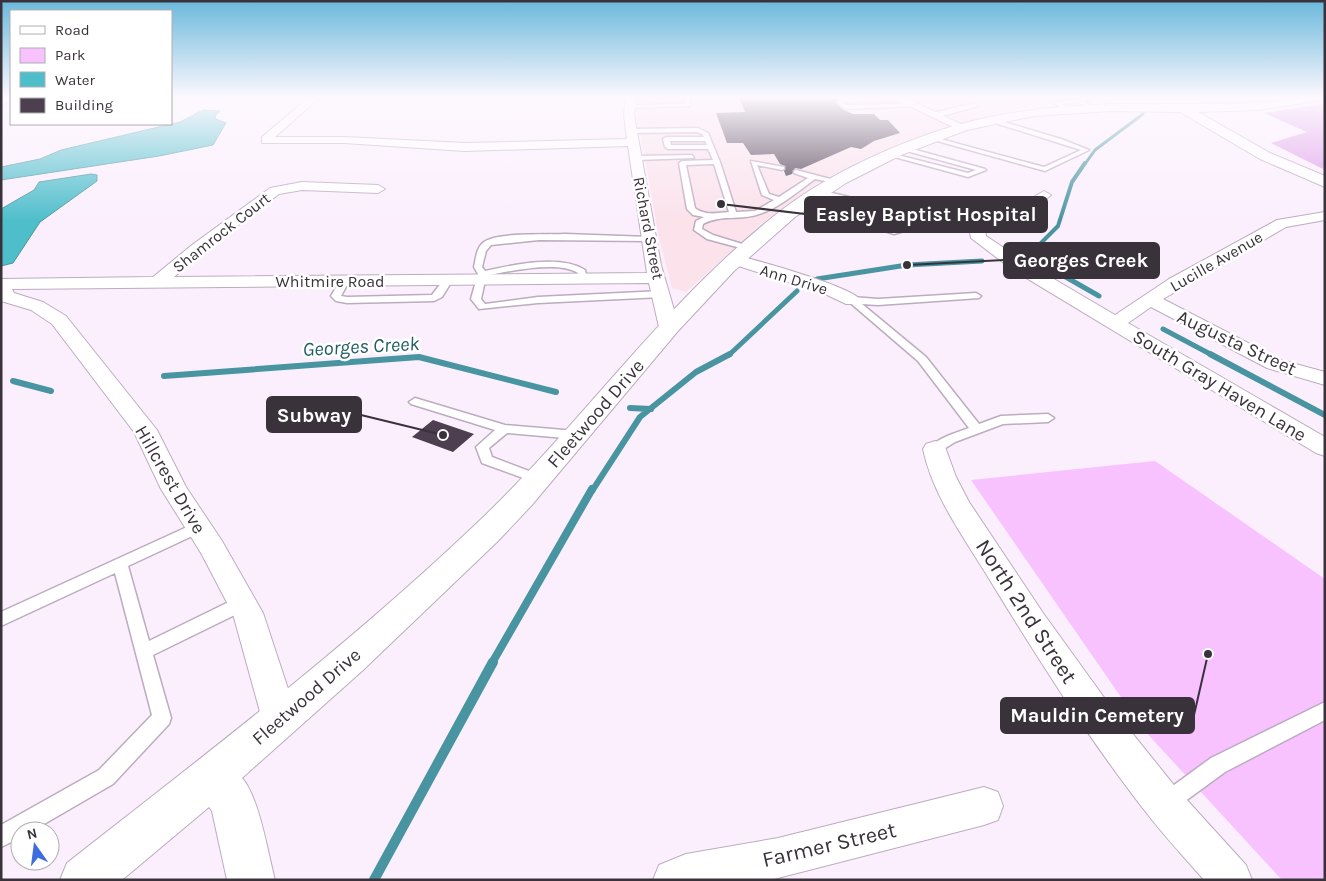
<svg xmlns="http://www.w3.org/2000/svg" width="1326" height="881" font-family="Karla,sans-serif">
<rect width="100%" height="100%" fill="#fbeffd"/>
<path fill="#fbe2eb" d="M637 98H1043L1052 102 991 115 867 157 818 183 760 225 686 292 672 288 659 238 635 102Z"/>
<path fill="#f7c2ff" d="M1187 98H1284C1254 103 1215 112 1187 98Z
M1155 461 1325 579V880H1282L1143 729 971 480Z"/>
<path fill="#dd9be8" d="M1325 104V170L1271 143 1307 132 1264 113Z"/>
<path fill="#4ebecb" stroke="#4894a0" d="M203 110 220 111 215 116 216 119 226 123 213 145 159 156 1 180V167L40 159 61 150 180 122Z
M91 174 97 175V181L40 222 13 263 1 266V209L34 190 39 182Z"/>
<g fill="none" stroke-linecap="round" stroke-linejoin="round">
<path stroke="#4894a0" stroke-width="3" d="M1085 164 1095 150 1143 114"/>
<path stroke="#4894a0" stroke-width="4" d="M1036 248 1058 226 1072 182 1085 163"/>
<path stroke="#4894a0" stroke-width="5" d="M1038 247 1029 256 1099 296
M817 279 907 265 982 261
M1163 329 1212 355
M729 355 797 291"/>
<path stroke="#4894a0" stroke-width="6" d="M1210 354 1325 415
M164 376 419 357 556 392
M13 381 51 391
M630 408 651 409
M592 491 640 417 696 372 730 354"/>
<path stroke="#4894a0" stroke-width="8" d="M492 663 592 489"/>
<path stroke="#4894a0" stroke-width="10" d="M374 880 493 662"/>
</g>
<path fill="#4d3e50" d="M739 98H834L837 100 836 103 844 110 853 114H874L880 120H888L900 133 874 141 861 149 851 147 801 169 795 168 792 174 786 176 784 171 785 166 780 164 774 154 751 155 743 143H727L716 113 745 112Z
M433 420 474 434 453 452 412 437Z"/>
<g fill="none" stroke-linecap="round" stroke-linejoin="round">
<defs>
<path id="lane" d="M685 98H690V106L630 108 627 106 685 103Z
M843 98H902L904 99 901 101 843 102 846 105 915 104 918 106 845 109 837 102Z
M1082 98H1092L1083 101 1094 107V109L1077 102 1062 104 1070 108 1068 111 1053 103Z
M976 103 978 106 942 116 928 114Z
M994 119 1061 139 1089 150 1045 171 930 139 933 137 1044 167 1081 150 992 122Z
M698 128 708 133 720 162 736 212 755 211 774 200 762 195 751 161 784 167V169L782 170 757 165 769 194 779 197 808 178 794 173V171L796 170 842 182 839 184 815 179C798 191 780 208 759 214 740 221 721 214 703 224L702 229 713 235 752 247V251L707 239 694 230 696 221 704 217 693 215 687 209 679 163 682 161 713 160 708 149H668L665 147 663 139 666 137H704L702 134 697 132 631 133 628 131 631 129ZM670 141H705L707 145H671ZM714 164 729 212C717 213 705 216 695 208L686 165Z
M905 147 985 169 986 170 968 177 887 155 890 153 968 173 976 170 903 150Z
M692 155 694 158 636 160 633 158 636 156Z
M819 190 849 197V201L840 209 842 211 901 232 894 234 836 215 832 209 841 200 819 194Z
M565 234 649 237 653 239 649 241 539 240 491 245 486 251 482 267 485 271C512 265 561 254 585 270L587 279 579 281 578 273C558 260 509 271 486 276L481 299 485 304 538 297 662 291 667 294 662 297 538 303 479 309 471 299 478 274 474 267C476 259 476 248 484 242 497 232 547 235 565 234Z
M344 278 349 281 341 296 347 297 432 295 444 279 452 281 442 297 434 301 347 303 336 301 331 296 341 279Z
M976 293 981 296 979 298 878 305 862 304 926 357 979 424 1001 416 1048 414 1054 418 1048 422 1003 424 955 442 939 452H931L929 449C938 437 956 433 969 428L918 361 847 300 852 297 878 299Z
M415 398 505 425 576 431 582 435 576 439 507 433 489 448 492 457 542 476 544 479 542 482 537 483 482 463 476 447 495 430 411 404 409 402Z
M198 522 203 523 205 527 203 531 128 566 149 641 237 598 243 597 249 598 251 603 249 608 153 655 171 718 169 724 113 784 32 831H20V838L1 847V825L99 770 152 715 115 573 1 626V612Z
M1325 702V720L1225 772 1173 810 1166 813 1159 810 1156 803 1159 796 1211 758Z"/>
<path id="street" d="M1 98H11V101L1 105Z
M308 98H319L275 137H344L465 143 627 139 624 115 626 98H636L634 115 661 265 679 327 676 331H662L659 327 649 283 12 289 14 293 43 302 66 316 157 430 186 487 222 541 263 613 298 719 292 730 280 735 268 730 262 719 233 614 201 553 161 489 134 432 52 324 31 310 1 301V279L153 277 192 245 270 188 302 182 378 185 385 189 378 193 302 190 279 194 204 251 174 277 647 273 628 146 465 151 344 143H262V137Z
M893 98H906L969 128 963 131 959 130Z
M1044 191 1051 195 1033 209 991 225 985 229 986 236 1025 262 1115 315 1169 279 1277 220 1325 212V220L1286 227 1163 299 1281 360 1325 372V385L1267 368 1151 307 1128 323 1325 437V456L1316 453 1013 270 971 238 969 227 972 224 1023 203Z
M735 255C756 260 851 286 861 300L858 304H846L825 294 729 263 727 260 729 257Z
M935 441 944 444 956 477 969 502 1043 613 1108 703 1177 789 1246 865 1252 880H1204C1186 859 1166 838 1149 816 1090 741 1038 659 988 577 963 536 933 496 923 449L926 444Z
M984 787 998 792 1003 806 998 820 984 825 770 880H653L659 865 686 854 778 838Z"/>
<path id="secondary" d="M1300 98H1323L1321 100 1259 110 1198 112 1270 153 1325 176V187L1260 159 1180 112 1110 111 1034 116 967 130 901 155 846 183 795 217 734 271 678 331 531 506 498 541 362 671 242 778C259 797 268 853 275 880H227L212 811 209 807 122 880H60L67 863C206 754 348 646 476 524 583 423 666 299 783 209 827 176 880 151 932 133 1012 105 1095 103 1179 104 1219 104 1259 105 1300 98Z"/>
</defs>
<use href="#lane" stroke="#bdabc0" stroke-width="3"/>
<use href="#street" stroke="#bdabc0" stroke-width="2"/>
<use href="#secondary" stroke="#bdabc0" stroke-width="2"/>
<use href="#lane" fill="#fff" fill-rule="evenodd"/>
<use href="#street" fill="#fff" fill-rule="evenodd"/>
<use href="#secondary" fill="#fff" fill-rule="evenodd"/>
</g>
<linearGradient id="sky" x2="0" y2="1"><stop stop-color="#6ab8dc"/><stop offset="0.44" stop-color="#fdf8fe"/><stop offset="1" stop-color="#fdf8fe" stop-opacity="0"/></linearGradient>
<rect width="1326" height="221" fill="url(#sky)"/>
<g text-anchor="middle" stroke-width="5" stroke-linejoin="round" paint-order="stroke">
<g font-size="16" fill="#3a323b" stroke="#fff">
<text transform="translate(649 228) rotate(79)" y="6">Richard Street</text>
<text transform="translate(221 232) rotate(-38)" y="6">Shamrock Court</text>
<text transform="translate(1216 261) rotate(-30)" y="6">Lucille Avenue</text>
<text transform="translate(794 279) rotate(17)" y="6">Ann Drive</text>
<text x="330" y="287">Whitmire Road</text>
</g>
<g font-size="19" fill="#3a323b" stroke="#fff">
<text transform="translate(1237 342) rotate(25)" y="7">Augusta Street</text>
<text transform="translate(1220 385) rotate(31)" y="7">South Gray Haven Lane</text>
<text transform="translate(595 413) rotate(-49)" y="7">Fleetwood Drive</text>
<text transform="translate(171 479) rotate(60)" y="7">Hillcrest Drive</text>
<text transform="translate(306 696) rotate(-41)" y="7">Fleetwood Drive</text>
</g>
<g font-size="20" font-style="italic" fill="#205e65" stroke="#fff">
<text transform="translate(361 346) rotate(-3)" y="7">Georges Creek</text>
</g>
<g font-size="22" fill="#3a323b" stroke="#fff">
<text transform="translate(1027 611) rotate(57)" y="8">North 2nd Street</text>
<text transform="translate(829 844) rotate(-13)" y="8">Farmer Street</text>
</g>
</g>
<path fill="none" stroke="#3a323b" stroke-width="2" d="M721 204L805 214M907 265L1004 260M443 435L361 415M1208 654L1194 715"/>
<g fill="#3a323b" stroke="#fff" stroke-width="2">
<circle cx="721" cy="204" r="5"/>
<circle cx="907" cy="265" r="5"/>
<circle cx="443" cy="435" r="5"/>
<circle cx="1208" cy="654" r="5"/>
</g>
<g fill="#3a323b" stroke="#3a323b" stroke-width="2">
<rect x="805" y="197" width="242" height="35" rx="5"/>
<rect x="1004" y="243" width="155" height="35" rx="5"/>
<rect x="267" y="397" width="94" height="35" rx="5"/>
<rect x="1001" y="698" width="193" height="35" rx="5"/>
</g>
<g font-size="20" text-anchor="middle" font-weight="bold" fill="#fff">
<text x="926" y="221">Easley Baptist Hospital</text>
<text x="1081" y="267">Georges Creek</text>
<text x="314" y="422">Subway</text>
<text x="1097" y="722">Mauldin Cemetery</text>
</g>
<rect width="1326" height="881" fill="none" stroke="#3a323b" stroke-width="5"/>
<rect x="10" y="10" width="162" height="115" fill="#ffffff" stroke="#b0adb1"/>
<rect x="20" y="26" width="25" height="8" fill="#ffffff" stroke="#b0adb1"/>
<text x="55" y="35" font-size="15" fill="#3a323b">Road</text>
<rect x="20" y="48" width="25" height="15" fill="#f7c2ff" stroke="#b0adb1"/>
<text x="55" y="60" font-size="15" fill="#3a323b">Park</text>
<rect x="20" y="72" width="25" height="15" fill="#4ebecb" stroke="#b0adb1"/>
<text x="55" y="85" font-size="15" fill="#3a323b">Water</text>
<rect x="20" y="98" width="25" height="15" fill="#4d3e50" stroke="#b0adb1"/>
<text x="55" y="110" font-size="15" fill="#3a323b">Building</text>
<g transform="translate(35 846) rotate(346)"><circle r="24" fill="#ffffff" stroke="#b0adb1"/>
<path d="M0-4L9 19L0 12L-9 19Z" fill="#3d6ede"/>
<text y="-8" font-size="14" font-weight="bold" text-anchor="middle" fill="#3a323b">N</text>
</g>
</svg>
